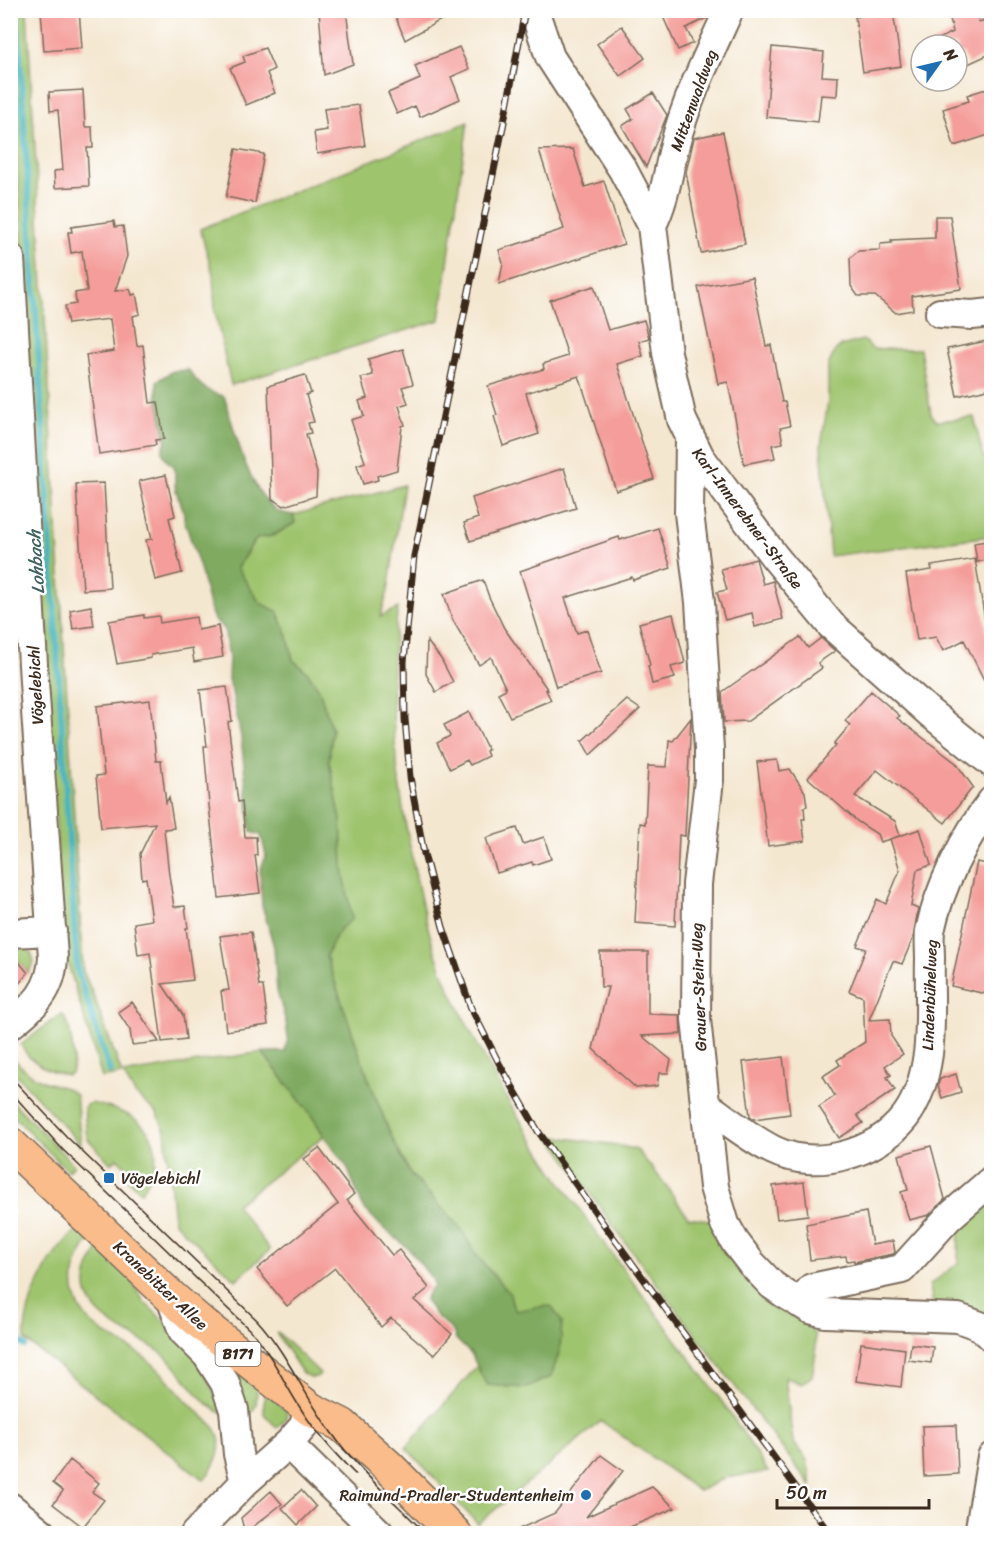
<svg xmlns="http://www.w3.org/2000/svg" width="1002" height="1544" font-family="Sriracha,sans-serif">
<rect width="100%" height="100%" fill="#fff"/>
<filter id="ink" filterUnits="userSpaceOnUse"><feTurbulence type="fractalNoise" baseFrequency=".0167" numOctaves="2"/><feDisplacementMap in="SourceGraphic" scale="12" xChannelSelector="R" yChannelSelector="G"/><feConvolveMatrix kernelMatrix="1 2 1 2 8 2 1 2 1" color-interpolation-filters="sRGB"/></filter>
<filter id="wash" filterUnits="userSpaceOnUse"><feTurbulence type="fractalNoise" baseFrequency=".008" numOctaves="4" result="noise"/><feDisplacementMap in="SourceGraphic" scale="24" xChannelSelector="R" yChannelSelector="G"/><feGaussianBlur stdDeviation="1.35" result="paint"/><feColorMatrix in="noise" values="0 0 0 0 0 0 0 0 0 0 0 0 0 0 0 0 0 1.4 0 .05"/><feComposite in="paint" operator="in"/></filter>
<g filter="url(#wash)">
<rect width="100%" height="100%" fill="#f4e7d0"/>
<path fill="#9fc46e" stroke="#6d7746" stroke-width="1.5" d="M10 11H27L83 971 94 997 122 1074 262 1052 312 1116 324 1136 236 1205 270 1250 236 1280 174 1222 165 1131 157 1113 135 1094 123 1074 102 1078 63 947 11 62Z
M468 122 440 320 231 385 215 311 213 274 200 229Z
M863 340 873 349H920L931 414 937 421 974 417 983 457 991 456V536L830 556 821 446 828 401V366L835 351 841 346Z
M404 485 388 591 380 617 398 608C387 681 393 754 406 826 415 872 423 918 439 963 451 996 469 1028 485 1059 550 1181 639 1287 720 1399 737 1422 752 1447 768 1472L724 1478 699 1491 601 1421 478 1524 406 1448 477 1366 488 1385 524 1388 551 1377 536 1307 516 1312 512 1304 510 1294 476 1255 448 1214 409 1172 389 1131 364 1067 326 956 339 930 343 868 341 820 329 762 332 730 319 689 307 672 293 660 287 633 260 603 237 568 252 544 258 538 273 536 295 523 293 515Z
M11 941C24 945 32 948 34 963L28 973 17 959 11 962Z
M63 1015C71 1024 76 1062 71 1073L67 1075C49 1072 29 1062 21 1045L54 1019Z
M11 1056C20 1066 29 1075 41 1080 52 1086 67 1085 76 1095L81 1145 11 1069Z
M10 1099 74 1165 68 1171 11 1114Z
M91 1103C105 1106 123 1111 135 1119 163 1139 160 1168 141 1192L128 1180 131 1172 117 1158 111 1164 87 1138 84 1108 86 1105Z
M550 1136 617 1145 637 1150 665 1184 688 1217 715 1221 815 1334 816 1353 812 1376 801 1384 785 1377 793 1442 807 1460 812 1487 618 1233Z
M991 1192V1318L933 1306 930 1285 958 1263 959 1220Z
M80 1229 90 1239C78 1257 70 1273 75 1295 83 1331 122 1340 148 1360 166 1374 177 1392 193 1407 199 1413 207 1419 213 1426 228 1442 215 1466 204 1480L25 1340C23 1304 50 1249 80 1229Z
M99 1248 129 1274 134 1286 145 1303 193 1348 224 1414C198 1404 184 1372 164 1355 143 1338 102 1326 90 1301 80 1282 90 1264 99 1248Z
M277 1332 320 1373 318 1376 312 1378 303 1374 276 1333Z
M230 1367 257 1386C256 1396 259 1409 248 1414Z
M264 1391 287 1410 286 1419 277 1428 264 1414Z"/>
<path fill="#7faa61" stroke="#5d6a40" stroke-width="1.5" d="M189 370C197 384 208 393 224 396 235 430 246 487 276 510 280 513 288 514 293 515L295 523 272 536 258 538 252 544 237 568 260 603 277 611 287 633 293 660 307 672 319 689 332 730 329 762 341 820 343 868 352 919 339 930 326 956 364 1067 389 1131 409 1172 462 1230 476 1255 510 1294 512 1304 516 1311 536 1307 551 1306 562 1322 560 1350 551 1377 524 1388 488 1385 481 1375 472 1355 456 1339 453 1331 435 1315 425 1300 429 1291 434 1286 433 1280 408 1248 381 1226 363 1207 347 1167 324 1136 312 1116 262 1052H285L288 1039 286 1022 277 991 274 947 262 905 260 871 266 855 261 835 251 832 241 737 231 687 228 680 229 657 224 628 214 620 209 606 200 568 184 519C185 508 179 501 176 491 174 483 176 474 174 466L168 462 162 452 166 440 157 396V381L173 371Z"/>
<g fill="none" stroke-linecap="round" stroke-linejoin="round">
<path stroke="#47b5c2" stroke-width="6" d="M17 10 77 969 110 1072
M10 1335 25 1346"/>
</g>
<g id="blocks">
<path fill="#f49d9a" d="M41 10H79L82 48 44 51Z
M319 10H346L353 64 324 75Z
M393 10H459L405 40Z
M660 10H711L707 18 686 28 693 43 678 50Z
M948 10H976L979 22 985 20 992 33V53L968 64 963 53 957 56V45H927L953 32Z
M893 11 901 66 863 72 855 17Z
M622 26 645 58 620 76 597 44Z
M459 47 469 69 451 77 460 99 420 117 415 106 397 114 388 93 420 79 415 66Z
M772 47 824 52 822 76 838 77 837 96 821 95 818 122 766 117Z
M265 48 274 69 267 73 275 93 246 105 230 68 245 62 243 56Z
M992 87V134L954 146 943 109 969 101 967 95Z
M83 90 85 127H92L93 148H87L89 186 55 188 54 171 63 170 58 110 50 111 49 92Z
M653 93 667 115 646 167 622 126 633 119 627 109Z
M359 105 365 146 317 154 314 132 327 130 324 109Z
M723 132 745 244 701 253 686 172 694 138Z
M236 149 264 154 255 203 226 197Z
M573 149 585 187 604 181 624 244 499 284 503 263 499 250 564 229 539 150Z
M935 216H950L961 289 912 296 913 310 896 313 875 296H858L851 286 850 258 858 251 880 250V244L892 243 891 240 935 238Z
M114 221 115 227 123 226 127 256 115 291 130 289 132 295 136 294 140 314 133 316 137 346 143 345 150 403 158 402 164 439 155 440 156 445 99 454 86 355 114 351 110 319 68 324 65 306 76 304 75 293 87 291 82 251 71 253 68 232H72L71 227Z
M752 277 766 346 771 345 782 402H785L790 426 780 428 783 443 772 445 775 458 744 464 728 382 718 384 698 287Z
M594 286 608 330 644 320 649 338 639 341 643 356 617 364 654 479 616 491 579 376 526 393 539 434 503 446 494 416 497 415 488 386 544 369 543 364 568 356 550 300Z
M987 341 992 364V388L957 396 947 349Z
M403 349 413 384 402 387 408 403 399 406 405 425 402 426 397 470 377 476 378 480 363 484 357 465 365 462 351 420 364 416 359 401 367 398 361 378 373 375 368 359Z
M305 375 311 393 306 395 314 422 308 423 311 433 306 434 317 473 316 496 284 506 272 499 268 386Z
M564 468 576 508 470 541 464 523 478 518 472 498Z
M166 475 175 516 169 518 182 573 155 580 146 540 152 539 139 481Z
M104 483 110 588 83 590 76 484Z
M658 528 671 568 633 580 632 577 565 598 577 633 587 630 601 673 556 687 520 571 619 537 620 540Z
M992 540V559L977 562 974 543Z
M756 559 763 584 773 581 783 619 755 627 752 613 725 620 717 592 727 590 721 569Z
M975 559 989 645 992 644V696L964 640 943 651 936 637 917 640 906 574 932 570 931 566Z
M483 580 489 597 504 628 548 690H546L551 700 510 717 498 693 506 689 491 657 479 665 452 619 444 594Z
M91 606 94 626 73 629 70 610Z
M673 614 685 663 671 667 675 678 652 684 648 666 650 665 639 623Z
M144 615V618L159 616 160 623 196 617 198 630 218 626 223 657 194 662 192 648 151 655V658L117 664 109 621Z
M800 637 808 648 821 638 835 651 818 663 822 668 748 721 724 722 722 692Z
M427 641 441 659 453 682 436 692 426 674Z
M227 687 232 721 228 722 238 802 242 801 245 837H256L257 855H255L260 893 219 898 209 805 204 746H207L200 690Z
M871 691 900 716 897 718 956 763 973 787 945 823 877 770 855 796 895 821 900 836 880 842 877 834 858 822 808 778 836 745 834 744 850 725 845 721Z
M150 700 156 761H161L166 803 169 797 174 828 164 829 169 875 174 907 185 906 188 928H186L193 980 162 984 183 1015 186 1039 162 1042 150 953 138 955 134 923 152 920 146 878 142 879 140 854 155 823 101 828 96 776 104 775 97 706Z
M627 700 640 709 590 755 582 741Z
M469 712 488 750 486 751 488 756 470 765 467 760 450 769 437 743 450 736 444 725Z
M691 718 685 836 679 835 675 926 635 923 640 823 645 824 648 766 667 767 669 740 673 741Z
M777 760 779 771 790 769 805 792 807 806 804 807 805 819H802L805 841 768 846 757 762Z
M517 828 523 844 544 837 551 859 533 865 532 862 497 873 486 838Z
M920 829 931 865 917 870 911 906 918 909 913 938 902 964 893 961 869 1020 890 1019 891 1036 903 1054 885 1066 891 1075 887 1077 895 1090 857 1115 863 1123 839 1138 819 1107 835 1096 823 1076 840 1065 837 1060 865 1042 863 997 849 991 866 949 857 946 877 899 886 904 900 870 890 839Z
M977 862 992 865V969L986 994 951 986Z
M251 932 259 986H263L268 1025 226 1031 221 991 229 990 220 936Z
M10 951 28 973 10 994Z
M600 952H648V1014L680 1015 681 1034 642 1036 671 1060 668 1073H659L657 1086 636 1088 593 1049 608 987H601Z
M132 1002 159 1042 132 1045 130 1030 118 1012Z
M783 1057 790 1114 754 1119 750 1116 743 1062Z
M956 1074 961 1092 942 1098 938 1085 940 1079Z
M931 1146 945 1199 929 1215 909 1220 901 1192 908 1190 899 1155Z
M319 1148 354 1194 347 1200 392 1255 399 1250 429 1288 414 1300 452 1334 434 1355 391 1318 381 1327 335 1268 287 1306 257 1269 338 1204 304 1159Z
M804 1182 808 1215 777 1219 773 1186Z
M866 1212 872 1245 893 1241 895 1252 893 1254 854 1262V1260L847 1261 846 1256 810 1260 806 1224Z
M861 1343 905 1349 901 1387 856 1381Z
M911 1344 933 1347 931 1363 909 1360Z
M956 1425 958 1474 924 1476 922 1426Z
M601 1455 623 1471 586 1517 652 1487 675 1508 616 1533H510L555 1513Z
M70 1460 99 1483 92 1492 104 1500 83 1527 53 1504 63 1491 53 1483Z
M301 1490 316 1507 298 1525 282 1508Z
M271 1491 282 1504 245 1533 241 1518Z"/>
</g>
</g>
<g filter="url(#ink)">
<use href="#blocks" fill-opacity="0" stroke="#7c6c5c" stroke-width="1.5"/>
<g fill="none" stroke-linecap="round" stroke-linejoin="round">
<defs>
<path id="minor" d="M534 10 550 57 623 170 652 225 667 353 682 420 700 457 774 556 831 625 930 713 992 763
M652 225C665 199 668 172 675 144 687 98 709 54 729 10
M10 258 34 682 53 957C52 989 35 1006 10 1025
M940 313 972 315 992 313
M690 439 689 513 700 602 709 749V780L697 884 696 1019 714 1187 725 1224 735 1242 751 1263 772 1285 785 1294 810 1309 825 1313 958 1318 980 1326 992 1337
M10 933 52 931
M705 1104C727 1120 749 1138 773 1150 816 1171 875 1155 905 1117 918 1100 925 1075 928 1054 932 1023 929 990 930 959 930 950 929 940 930 931 939 888 965 836 992 801
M170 1296 183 1331 207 1355 225 1383 234 1410 238 1454 245 1482
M799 1303 812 1288 902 1269 948 1218 992 1180
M288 1444 380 1534
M10 1507 43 1534
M195 1534 245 1482 288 1444 303 1427 310 1409
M980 1534V1528L992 1457"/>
<path id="major" d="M10 1144 170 1296 202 1324 310 1409 342 1425 389 1467 455 1534"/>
</defs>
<use href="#minor" stroke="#7c6c5c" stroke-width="32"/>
<use href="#major" stroke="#7c6c5c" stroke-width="36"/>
<use href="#minor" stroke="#fff" stroke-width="28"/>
<use href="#major" stroke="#f9bc8a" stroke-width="33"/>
<path stroke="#3b2a1e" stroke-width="1.5" d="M10 1076 67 1137 257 1320C288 1354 304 1396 331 1432 358 1470 394 1501 426 1534
M10 1091 63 1150 256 1336C274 1359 285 1385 301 1409 316 1433 335 1454 355 1474"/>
<defs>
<path id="rail" d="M525 10 504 122 414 556 404 662 405 719 410 777 424 854 443 927 471 1008 500 1065 538 1131 605 1226 830 1534"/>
</defs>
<use href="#rail" stroke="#3b2a1e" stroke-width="7"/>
<use href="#rail" stroke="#fff" stroke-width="4.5" stroke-dasharray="14" stroke-linecap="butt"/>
</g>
</g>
<g fill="#1f6fb2" stroke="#fff" stroke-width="2">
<rect x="103" y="1172" width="12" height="12" rx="3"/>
<circle cx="586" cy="1495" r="6"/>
</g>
<g text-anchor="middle" stroke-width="5" stroke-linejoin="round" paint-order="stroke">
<rect fill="#fff" stroke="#766a62" stroke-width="1.5" x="215.5" y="1342" width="45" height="24" rx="4.5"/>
<g font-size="15" font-weight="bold" fill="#3b2a1e">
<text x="238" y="1359">B171</text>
</g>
<g font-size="16" fill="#3b2a1e" stroke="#fff">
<text transform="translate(693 100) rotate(-70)" y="6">Mittenwaldweg</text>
<text transform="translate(748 518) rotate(53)" y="6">Karl-Innerebner-Straße</text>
<text transform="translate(35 685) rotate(-93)" y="6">Vögelebichl</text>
<text transform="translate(698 987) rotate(-92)" y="6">Grauer-Stein-Weg</text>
<text transform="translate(929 995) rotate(-88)" y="6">Lindenbühelweg</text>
<text transform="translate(161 1285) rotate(43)" y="6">Kranebitter Allee</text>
</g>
<g font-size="16" fill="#3b2a1e" stroke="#fff" text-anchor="start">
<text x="121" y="1184">Vögelebichl</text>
<text x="574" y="1501" text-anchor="end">Raimund-Pradler-Studentenheim</text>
</g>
<g font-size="18" font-style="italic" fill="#406260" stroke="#fff">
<text transform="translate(36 562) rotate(-94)" y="6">Lohbach</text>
</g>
</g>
<rect width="1002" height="1544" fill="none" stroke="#fff" stroke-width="36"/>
<g transform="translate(939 63) rotate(56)"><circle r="28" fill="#ffffff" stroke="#b1aaa5" stroke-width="1.5"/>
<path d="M0-4.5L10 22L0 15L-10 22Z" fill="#1f6fb2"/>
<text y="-9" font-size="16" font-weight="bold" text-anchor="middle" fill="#3b2a1e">N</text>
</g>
<path d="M777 1499v9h152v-9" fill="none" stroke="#3b2a1e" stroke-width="3"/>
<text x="786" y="1499" font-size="18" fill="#3b2a1e" stroke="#ffffff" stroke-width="4.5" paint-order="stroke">50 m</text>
</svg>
